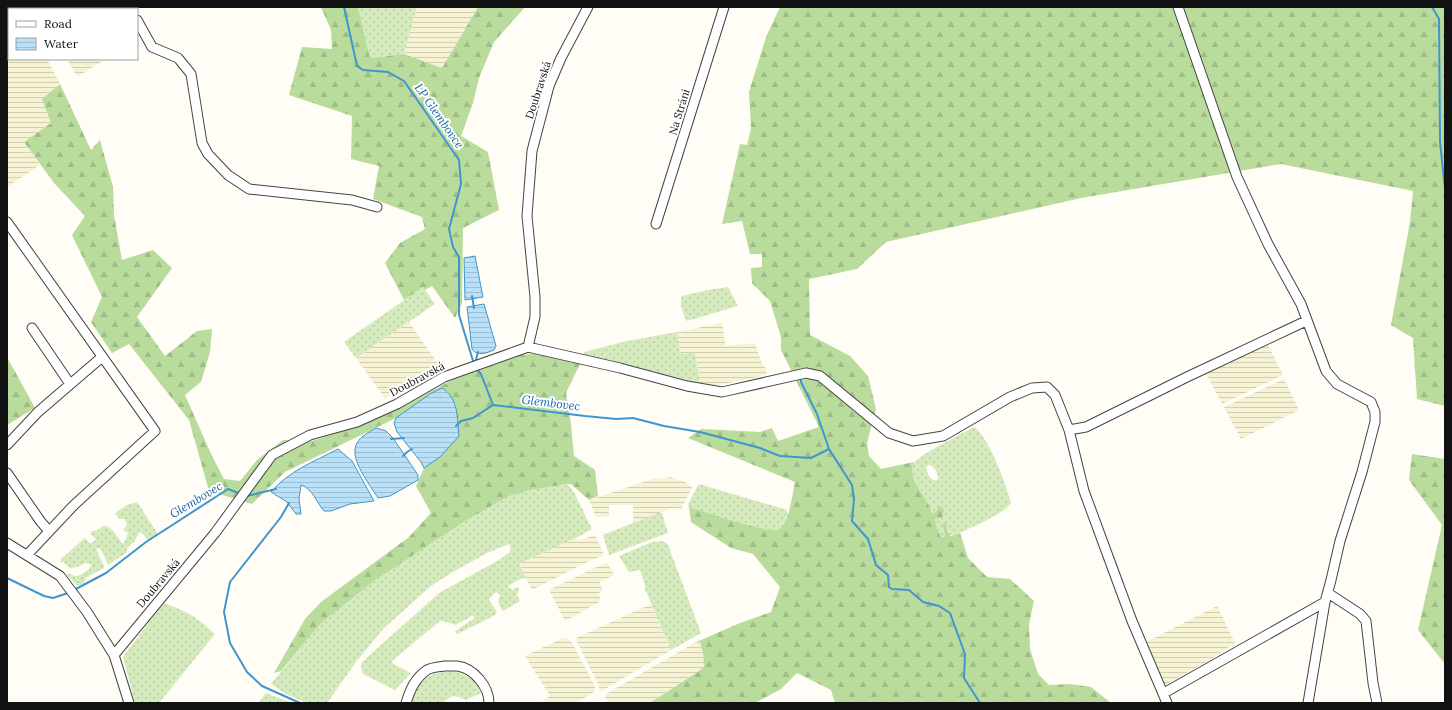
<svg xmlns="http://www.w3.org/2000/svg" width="1452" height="710" font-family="Lora,serif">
<defs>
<pattern id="farmland-rules" width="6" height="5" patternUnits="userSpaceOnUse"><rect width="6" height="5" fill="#f6f3d4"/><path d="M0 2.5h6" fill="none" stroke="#d2cfb5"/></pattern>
<pattern id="grass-dots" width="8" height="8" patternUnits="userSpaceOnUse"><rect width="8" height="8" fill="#d5ebbd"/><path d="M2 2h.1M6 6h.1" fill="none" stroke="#b6c8a1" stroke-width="1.8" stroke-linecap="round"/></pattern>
<pattern id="forest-firs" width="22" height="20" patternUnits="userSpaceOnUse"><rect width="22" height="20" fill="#b9dc9c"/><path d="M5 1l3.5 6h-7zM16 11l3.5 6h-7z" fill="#9ebc85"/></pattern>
<pattern id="water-rules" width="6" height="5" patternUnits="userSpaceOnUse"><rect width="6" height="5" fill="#b9e0f7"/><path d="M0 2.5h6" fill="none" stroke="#9ebfd3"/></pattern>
</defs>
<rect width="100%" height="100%" fill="#fffdf5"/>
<path fill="url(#farmland-rules)" d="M7 7H128L129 9H9V59H47L60 84 42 99 51 123 24 142 40 165 7 187Z
M417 7H478L442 68 404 54Z
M67 59H106L77 77Z
M409 322 441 368 385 398 373 382 356 358Z
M722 323 726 346 755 343 762 364 767 369 766 375 745 380 712 386 700 383 695 353 680 355 677 332Z
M1267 343 1283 375 1222 404 1205 372Z
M1284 379 1299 410 1241 439 1224 407Z
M670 477 685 482 691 486 692 488 681 509 672 508 633 523V505H609V517H596L589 500 656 478 663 479Z
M595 535 604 555 583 564 534 589 531 588 519 565 521 563 576 538 578 541Z
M605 563 608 564 614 575 599 583 603 590 599 593 601 601 565 621 549 590Z
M651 604 671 650 605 689 600 691 598 684 577 642 576 638Z
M1217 606 1235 643 1208 661 1163 686 1145 645 1146 642Z
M563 638H568L572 643 595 686V689L594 692 577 703H540L550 696 525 656Z
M700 642 703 653 704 666 699 671 650 703H609L605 697 606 694 694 643Z"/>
<path fill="url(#grass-dots)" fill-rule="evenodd" d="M358 7H417L404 54 370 58Z
M423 287 435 304 356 358 344 342Z
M728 287 738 306 687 321 686 320C683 314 679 303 682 296L708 290Z
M677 332 680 354 695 353 700 383 584 356V352L627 341Z
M974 427C988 435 1007 487 1011 503 1006 513 966 530 955 535H949L948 528 943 525 945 537H941C938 531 932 523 937 518H942L941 507H938L936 512 933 514C929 500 917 490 913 475 912 472 912 467 914 463 919 455 963 433 974 427ZM928 465H930C935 468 940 475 937 481 930 480 928 475 926 468Z
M567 484 573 490 592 529 576 538 521 563 519 565 527 579 522 578 508 586 512 590 517 587 519 588 517 595 520 601 503 611C499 605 497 602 500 595L496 592 489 599C491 605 496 609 497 613L490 618 457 634 455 631 475 618 472 615 469 618 455 625 443 621H440L392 661 393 664 411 673 395 690 363 674 361 669 362 662 439 593 499 560 510 552 511 548 509 544 487 553 451 573 431 586 383 629 356 662 327 703H307L286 694 271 684 321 623 377 579 467 520 509 496 531 490Z
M699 484 787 510C788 517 783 528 776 530 762 533 705 513 689 507L688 504Z
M137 502 158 534 151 540H148L142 533H139L134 542 128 547 126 553 108 565 101 549 97 548C96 555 104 561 104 568L87 577 83 584 77 586 66 574C71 573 72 576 76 576 80 576 87 571 90 568L91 564 85 563C79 566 73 571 66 565 62 561 66 563 60 562L61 559 85 538 89 543H92L96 539 90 534 92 531C100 531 98 528 104 526 110 524 119 539 122 543H124L128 533 123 530 124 528 127 526 125 519H119L115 513 127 505Z
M658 513H662L668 533 609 555 603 535Z
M662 541 665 542 668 545 701 633 671 650 645 589V585L640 570 629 572 619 556 652 542Z
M164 603C188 612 197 617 215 634L159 703H135L123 657 162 605Z
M454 671C467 676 477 679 481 693L466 700C454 695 453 694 443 703H410C419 677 428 673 454 671Z
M266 693 292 703H258Z"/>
<path fill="url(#forest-firs)" d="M321 7H358L370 58 404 54 442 68 478 7H525L494 42 479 78 473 103 461 136 488 152 499 210 463 228 462 303 455 318 432 286 425 290 423 287 404 300 385 263 400 243 425 229 422 217 373 199 379 166 351 159 352 116 289 95 302 47 332 49 331 30Z
M780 7H1445V406L1417 399 1413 338 1391 325 1410 222 1413 191 1281 164 1081 198 886 242 857 269 809 279 810 335 850 356 868 376 876 409 867 443 869 456 881 469 914 462C906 481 929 497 932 513L936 512 938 507 941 506 944 510 942 518H937L935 520 937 529 941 537H945L943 525 944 522 946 523 949 535 951 536 960 533 968 558 987 577 1010 579 1034 601 1029 624 1030 649 1038 674 1049 685 1070 684 1091 687 1111 703H835L831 690 797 673 781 689 755 703H650L699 671 704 666 703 653 700 642 694 643 740 623 771 612 780 587 753 554 731 548 691 522 689 507C702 511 770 535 779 529 790 521 792 495 795 482L688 438 701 429 760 432 772 428 778 441 819 427 781 350V337L770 301 752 283 751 268 762 267V254H750L742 221 722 224 740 144 747 145 751 129 749 92 766 37Z
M60 84 91 150 100 140 113 187 114 215 122 260 153 250 172 268 137 317 165 356 197 331 212 329 210 352 201 382 185 395 212 456 224 479 240 481 257 460 283 440 312 441 361 425 410 402 454 379 510 357 534 353 580 364 566 393 571 424 574 456 595 470 598 496 589 500 571 484H567L531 490 509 496 467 520 377 579 321 623 281 671 274 673 305 619 321 602 409 537 431 513 416 486 424 468 440 457 456 405 447 391 442 388 430 394 396 418 285 472 252 504 209 491 189 420 129 344 112 353 91 322 102 297 72 235 85 216 54 183 24 142 51 123 42 99Z
M7 357 35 408 7 425Z
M1412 454 1445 459V664L1418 630 1442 525 1409 480Z"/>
<path fill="url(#water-rules)" stroke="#3f96cf" d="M475 256 483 297 465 300 464 258Z
M484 304 496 346 494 350C486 353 478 357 472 349L467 307Z
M442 388C459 398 457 419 459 436L440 457 424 468 421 462 397 432 394 423 396 418 430 394Z
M376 428 386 431 393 438 418 475V480L390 496 378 498C370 485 348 458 357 443 361 436 369 432 376 428Z
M338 449 352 461 374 501 350 504 331 511H324C316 502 313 489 301 485L299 499 301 514H296L287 502 271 492C289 471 313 462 338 449Z"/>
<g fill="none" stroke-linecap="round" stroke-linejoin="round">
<path stroke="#3f96cf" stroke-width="2" d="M344 7 357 66 363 70 388 72 404 81 459 160 461 184 449 229 453 247 459 257V315L474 364
M1432 7 1439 19 1440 142 1445 189
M472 296 474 308
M475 363 478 352
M476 368 481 374 493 405
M800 376 801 382 817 414 829 449
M456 426 461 421 473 418 493 405 585 416 616 419 633 418 664 426 700 432 760 448 780 456 811 458 829 449 852 485 854 499 852 521 868 539 876 565 888 575 889 587 892 589 909 590 923 602 939 606 950 613 965 654 964 678 980 703
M391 439 404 438
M403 456 407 452 412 449
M247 496 276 489
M289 503 281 517 230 582 224 612 230 643 247 672 262 686 300 703
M7 578 44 596 53 598 68 593
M74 590 106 573 146 542 228 489 241 494"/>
<defs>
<path id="minor" d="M131 7 132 9
M1178 7 1237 177 1268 244 1301 304 1326 371 1337 384 1371 402 1375 412V422L1362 472 1340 541 1331 580 1325 602 1308 703
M137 20 152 47 178 58 191 74 202 143 208 154 228 175 249 189 352 200 377 207
M7 222 155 431 74 505 27 555
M656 224 724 7
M32 328 70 384
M528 347 620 368 687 386 722 392 806 373 820 376 889 433 913 441 943 436 1010 397 1032 388 1047 387 1055 395 1069 430 1086 427 1187 377 1306 321
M1069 430 1084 491 1105 548 1132 621 1167 703
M7 445 38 412 102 357
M7 473 41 522 49 531
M7 543 60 576 87 612 114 655 129 703
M1328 593 1360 614 1366 621 1373 683 1377 703
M114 655 215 533 272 455 310 435 357 422 397 404 444 377 528 347 535 317V297L527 216 532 151 549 86 561 58 588 7
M1164 693 1325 602
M406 703C410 690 415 678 427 670 432 667 439 667 445 666 449 666 453 666 457 666 474 668 489 687 489 703"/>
</defs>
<use href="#minor" stroke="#444" stroke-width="11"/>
<use href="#minor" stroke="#fff" stroke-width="9"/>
</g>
<g text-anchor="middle" stroke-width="4" stroke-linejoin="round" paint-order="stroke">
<g font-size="11" fill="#111" stroke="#fff">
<text transform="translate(538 90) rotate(-72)" y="4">Doubravská</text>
<text transform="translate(679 112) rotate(-73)" y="4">Na Stráni</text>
<text transform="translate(417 379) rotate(-28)" y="4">Doubravská</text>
<text transform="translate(158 583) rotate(-50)" y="4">Doubravská</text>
</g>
<g font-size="12" font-style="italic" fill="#1768a6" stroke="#fff">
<text transform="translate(439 116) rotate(55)" y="4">LP Glembovce</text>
<text transform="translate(551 403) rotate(7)" y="4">Glembovec</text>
<text transform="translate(196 500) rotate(-31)" y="4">Glembovec</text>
</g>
</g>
<rect width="1452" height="710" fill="none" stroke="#111111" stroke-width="16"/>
<rect x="8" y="8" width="130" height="52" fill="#ffffff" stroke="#a0a0a0"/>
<rect x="16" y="21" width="20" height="6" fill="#ffffff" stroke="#a0a0a0"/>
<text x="44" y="28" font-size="12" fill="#111111">Road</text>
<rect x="16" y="38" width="20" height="12" fill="url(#water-rules)" stroke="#a0a0a0"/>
<text x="44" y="48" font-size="12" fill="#111111">Water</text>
</svg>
